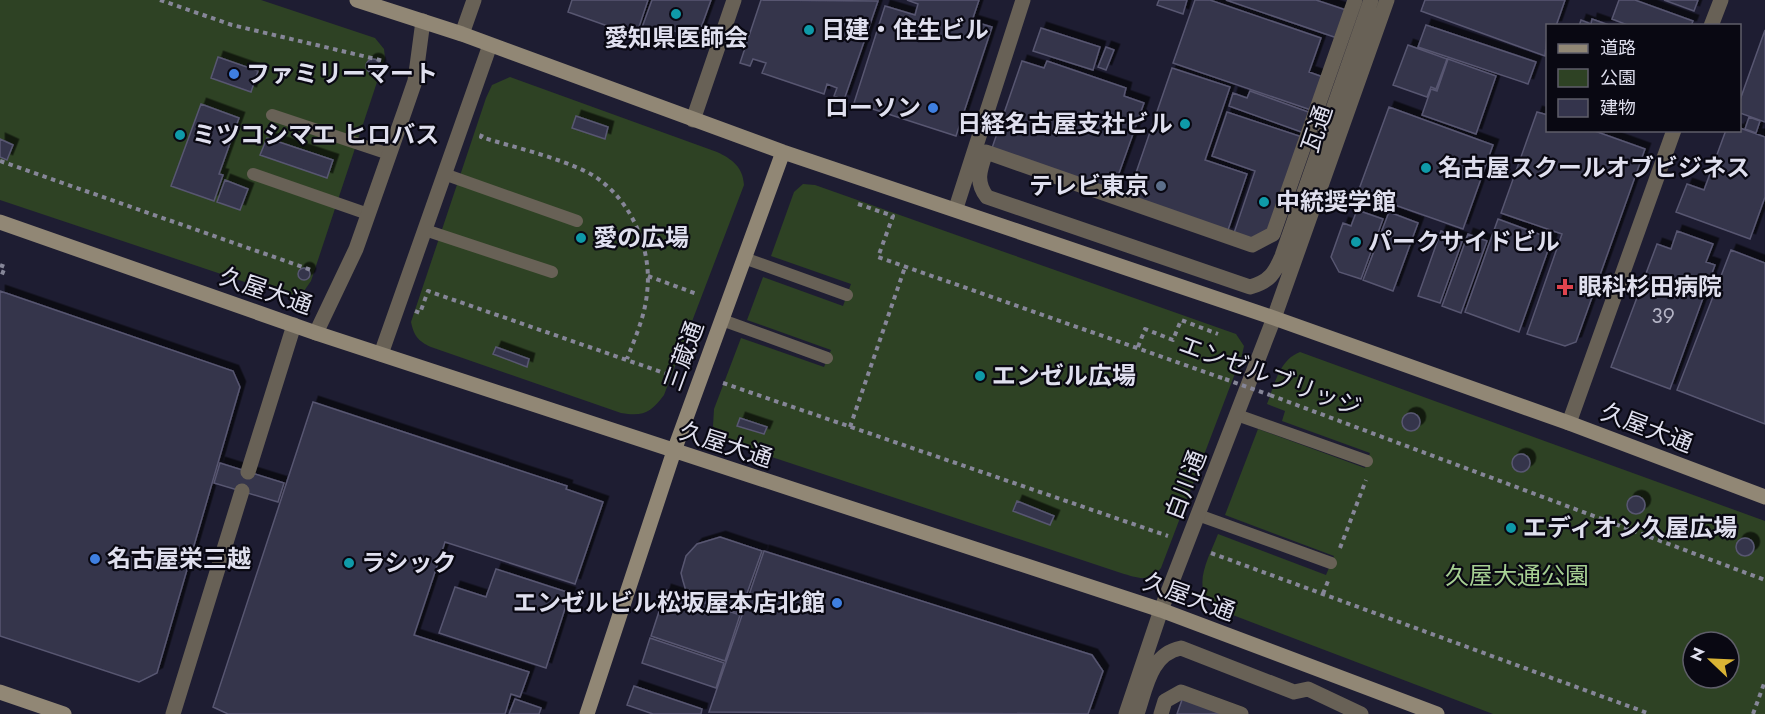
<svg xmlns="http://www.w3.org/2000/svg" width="1765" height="714" font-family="Jost,'Noto Sans JP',sans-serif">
<defs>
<filter id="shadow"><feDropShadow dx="5.5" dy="-5.5" stdDeviation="0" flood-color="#0009"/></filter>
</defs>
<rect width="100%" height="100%" fill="#1e1d32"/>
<path fill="#2e4224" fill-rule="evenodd" d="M0 0H261L375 38 384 49 385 58 311 281 304 291 287 296 0 200Z
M510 77 717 152C732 159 743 167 744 185L664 395C651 412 644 417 621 413L431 347C418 341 414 336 411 322L486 98 492 85Z
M803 184 815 185 1236 334 1244 346 1242 355 1161 568C1149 583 1138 578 1121 573L721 440 713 426 714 409 741 338 824 367 831 350 747 320 763 277 843 306 851 284 771 256 794 192Z
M1300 352 1765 521V714H1493L1217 609C1189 590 1208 560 1218 534L1326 575 1334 556 1225 515 1258 429 1365 468 1370 453 1282 421 1285 411 1267 404C1275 384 1279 360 1300 352ZM1693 642H1729V678H1693Z"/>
<path fill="#34344c" stroke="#585771" stroke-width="1.5" filter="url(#shadow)" d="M572 0H648L636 36 568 12Z
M652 0H711L697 39 669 29 664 42 640 33Z
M761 0 878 1 844 100 834 96 837 88 827 84 824 94 762 73 766 63 753 59 750 66 740 63Z
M907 0H979L972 21 992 27 956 136 854 103 885 6 915 15 918 4Z
M1159 0H1187L1183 14 1157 5Z
M1195 0H1210L1321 38 1309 72 1323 77 1311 110 1173 63Z
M1226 0H1316L1349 11 1340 39Z
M1425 0H1565L1556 26H1548L1545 56 1421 11Z
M1619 0H1635L1693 21 1691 26H1630L1612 19Z
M1664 0H1698L1694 11Z
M1592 19 1612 26H1579L1581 20 1591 24Z
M1426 25 1536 62 1528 84 1418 47Z
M1041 28 1100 47 1093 70 1033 51Z
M1765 30V122L1740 113V100Z
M1408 45 1447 59 1436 89 1431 87 1427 97 1393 85Z
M1106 47 1114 50 1106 70 1098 67Z
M218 57 258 71 251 92 211 78Z
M1448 59 1496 76 1476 134 1422 115 1431 89 1437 91Z
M366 66a7 7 0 1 1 14 0a7 7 0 1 1-14 0Z
M1022 61 1044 68 1047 61 1126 88 1124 96 1144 103 1113 190 992 148Z
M1172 68 1230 87 1205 160 1247 174 1227 233 1127 199Z
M1250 91 1314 114 1307 134 1229 106 1233 93 1247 98Z
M201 104 239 118 219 174 223 175 214 201 171 186Z
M1389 107 1493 145 1463 229 1358 192Z
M1227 112 1305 138 1272 233 1253 243 1233 236 1255 171 1212 156Z
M1537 112 1548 115V130H1592L1645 149 1576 342 1565 346 1527 334 1562 234 1501 213Z
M576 116 608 127 605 139 572 128Z
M1749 117 1760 121 1756 133 1745 129Z
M1740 128 1765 137V197L1750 239 1676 212 1687 184 1704 190 1726 130H1740Z
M267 138 333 160 327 178 260 155Z
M0 139 13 145 7 160 0 157Z
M225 180 248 189 240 210 217 202Z
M1357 210 1383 219 1361 279 1339 272 1331 257 1343 223 1351 226Z
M1389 212 1418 223 1393 291 1363 280Z
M1498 219 1552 239 1519 332 1465 312Z
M1441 231 1463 239 1440 303 1418 296Z
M1677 231 1713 244 1706 262 1715 265 1670 389 1611 367 1657 244 1671 249Z
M1468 234 1487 241 1461 313 1442 306Z
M1731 250 1765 263V424L1677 390Z
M298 274a6 6 0 1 1 12 0a6 6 0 1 1-12 0Z
M0 291 233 371 240 387 157 673 139 682 0 636Z
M496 347 529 359 527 367 493 354Z
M313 402 567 486 566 489 603 502 575 584 445 542 414 635 529 672 520 697 511 694 505 714H228L213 707Z
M1402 422a9 9 0 1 1 18 0a9 9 0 1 1-18 0Z
M740 418 767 427 764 434 737 426Z
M1512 463a9 9 0 1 1 18 0a9 9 0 1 1-18 0Z
M220 463 284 483 278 502 214 483Z
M1627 505a9 9 0 1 1 18 0a9 9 0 1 1-18 0Z
M1017 501 1054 516 1050 525 1013 511Z
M720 537 762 551 740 613 698 600 686 591 683 581 681 573 686 556 697 544Z
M1736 547a9 9 0 1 1 18 0a9 9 0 1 1-18 0Z
M764 551 1092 655 1103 671 1088 714 709 712Z
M496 569 570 593 546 668 439 633 455 587 486 597Z
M666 590 740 615 725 661 651 636Z
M650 638 724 663 716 688 642 663Z
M634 686 702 709 701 714H653L627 705Z
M1184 694 1239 714H1177Z
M515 699 541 708 539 714H509Z"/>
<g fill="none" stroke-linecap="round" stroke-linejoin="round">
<path stroke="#868698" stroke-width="4" stroke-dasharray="4.5 4.5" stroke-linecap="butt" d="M160 0 232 25 384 61
M482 134 481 137C516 148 554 156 587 172 629 194 653 247 647 293 645 316 635 338 627 359
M0 161 314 271
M858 204 893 216 878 257 1225 379
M0 265 5 267 1 277
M648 276 697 294
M415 311 420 313 428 291 667 374
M1138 347 1145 329 1173 340 1181 320 1218 334
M723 383 1168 536
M1270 395 1765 580
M850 427 905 267
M1340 548 1366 480
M1211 553 1650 714
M1323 594 1328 581
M1753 714 1765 681"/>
<path stroke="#686156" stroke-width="12" d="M272 115 389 154
M253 174 368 214
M444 174 577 221
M425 230 552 272
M744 258 847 295
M722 320 827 358
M1237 415 1367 461
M1198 515 1331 563"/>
<path stroke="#686156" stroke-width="15" d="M1355 0 1273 234 1252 245 986 152C980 169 975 182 987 197L1250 287C1269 282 1275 273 1282 256L1371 0
M1711 26 1721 0
M462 34 474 0
M693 120 734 0
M956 208 1023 0
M316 333 356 249 405 110 415 81 423 21
M381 354 490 45
M1569 423 1674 130
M248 472 294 325
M173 714 242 491
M1126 714 1161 610 1274 318 1387 0
M1137 714C1146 688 1150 654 1181 648L1294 692 1308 689 1361 714
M1161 714 1165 701 1181 692 1241 714"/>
<path stroke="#918775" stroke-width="15" d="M357 0 462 34 783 152 1274 318 1569 423 1765 497
M0 222 316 333 1161 610 1437 714
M0 692 64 714
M587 714 674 451 783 152"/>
<path stroke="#868698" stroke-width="4" stroke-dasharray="4.5 4.5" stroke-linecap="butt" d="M1225 379 1270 395"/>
</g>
<g fill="#0f9aa8" stroke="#090812" stroke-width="2">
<circle cx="676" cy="14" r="6"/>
<circle cx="809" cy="30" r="6"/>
<circle cx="1185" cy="124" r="6"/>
<circle cx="180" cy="135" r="6"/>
<circle cx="1426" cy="168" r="6"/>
<circle cx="1264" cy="202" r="6"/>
<circle cx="581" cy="238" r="6"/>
<circle cx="1356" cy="242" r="6"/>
<circle cx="980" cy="376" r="6"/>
<circle cx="1511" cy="528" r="6"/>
<circle cx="349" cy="563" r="6"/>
</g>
<g fill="#3f7fe0" stroke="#090812" stroke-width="2">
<circle cx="234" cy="74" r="6"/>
<circle cx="933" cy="108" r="6"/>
<circle cx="95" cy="559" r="6"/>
<circle cx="837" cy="603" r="6"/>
</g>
<circle fill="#5c6f8a" stroke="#090812" stroke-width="2" cx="1161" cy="186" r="6"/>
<path fill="#e0444e" stroke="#090812" stroke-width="2" d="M1562 278h6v6h6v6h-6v6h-6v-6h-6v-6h6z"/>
<g text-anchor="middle" stroke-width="4.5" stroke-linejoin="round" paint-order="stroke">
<g font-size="21" fill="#b4b4c6">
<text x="1663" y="323">39</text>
</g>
<g font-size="24" font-weight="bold" fill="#dfdfee" stroke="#090812" text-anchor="start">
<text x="821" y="38">日建・住生ビル</text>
<text x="676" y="46" text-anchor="middle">愛知県医師会</text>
<text x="246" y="82">ファミリーマート</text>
<text x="921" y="116" text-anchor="end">ローソン</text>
<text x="1173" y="132" text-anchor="end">日経名古屋支社ビル</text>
<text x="192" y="143">ミツコシマエ ヒロバス</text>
<text x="1438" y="176">名古屋スクールオブビジネス</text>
<text x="1149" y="194" text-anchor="end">テレビ東京</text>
<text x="1276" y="210">中統奨学館</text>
<text x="593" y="246">愛の広場</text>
<text x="1368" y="250">パークサイドビル</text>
<text x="1578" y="295">眼科杉田病院</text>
<text x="992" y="384">エンゼル広場</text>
<text x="1523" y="536">エディオン久屋広場</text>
<text x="107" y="567">名古屋栄三越</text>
<text x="361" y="571">ラシック</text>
<text x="825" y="611" text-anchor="end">エンゼルビル松坂屋本店北館</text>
</g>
<g font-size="24" fill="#dfdfee" stroke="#090812">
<text transform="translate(1317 129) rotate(-71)" y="8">瓦通</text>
<text transform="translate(266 291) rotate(19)" y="8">久屋大通</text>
<text transform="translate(684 356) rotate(-70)" y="8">三蔵通</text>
<text transform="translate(1270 376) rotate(20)" y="8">エンゼルブリッジ</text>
<text transform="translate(1647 428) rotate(21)" y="8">久屋大通</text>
<text transform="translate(726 445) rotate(18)" y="8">久屋大通</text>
<text transform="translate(1186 485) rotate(-69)" y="8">白川通</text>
<text transform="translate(1189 597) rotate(20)" y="8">久屋大通</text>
</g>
<g font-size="24" fill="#a6cf93" stroke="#090812">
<text x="1517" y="584">久屋大通公園</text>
</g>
</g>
<rect x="1546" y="24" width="195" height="108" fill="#090812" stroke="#5f5e6a" stroke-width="1.5"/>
<rect x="1558" y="44" width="30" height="9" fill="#918775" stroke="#5f5e6a" stroke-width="1.5"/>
<text x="1600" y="54" font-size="18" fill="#dfdfee">道路</text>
<rect x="1558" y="69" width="30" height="18" fill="#2e4224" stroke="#5f5e6a" stroke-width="1.5"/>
<text x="1600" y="84" font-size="18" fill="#dfdfee">公園</text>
<rect x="1558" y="99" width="30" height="18" fill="#34344c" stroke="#5f5e6a" stroke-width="1.5"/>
<text x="1600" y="114" font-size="18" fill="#dfdfee">建物</text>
<g transform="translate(1711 660) rotate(293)"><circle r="28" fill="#090812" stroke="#5f5e6a" stroke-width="1.5"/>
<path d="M0-4.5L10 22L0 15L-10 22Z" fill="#d9b334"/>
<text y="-9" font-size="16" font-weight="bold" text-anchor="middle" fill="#dfdfee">N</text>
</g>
</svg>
